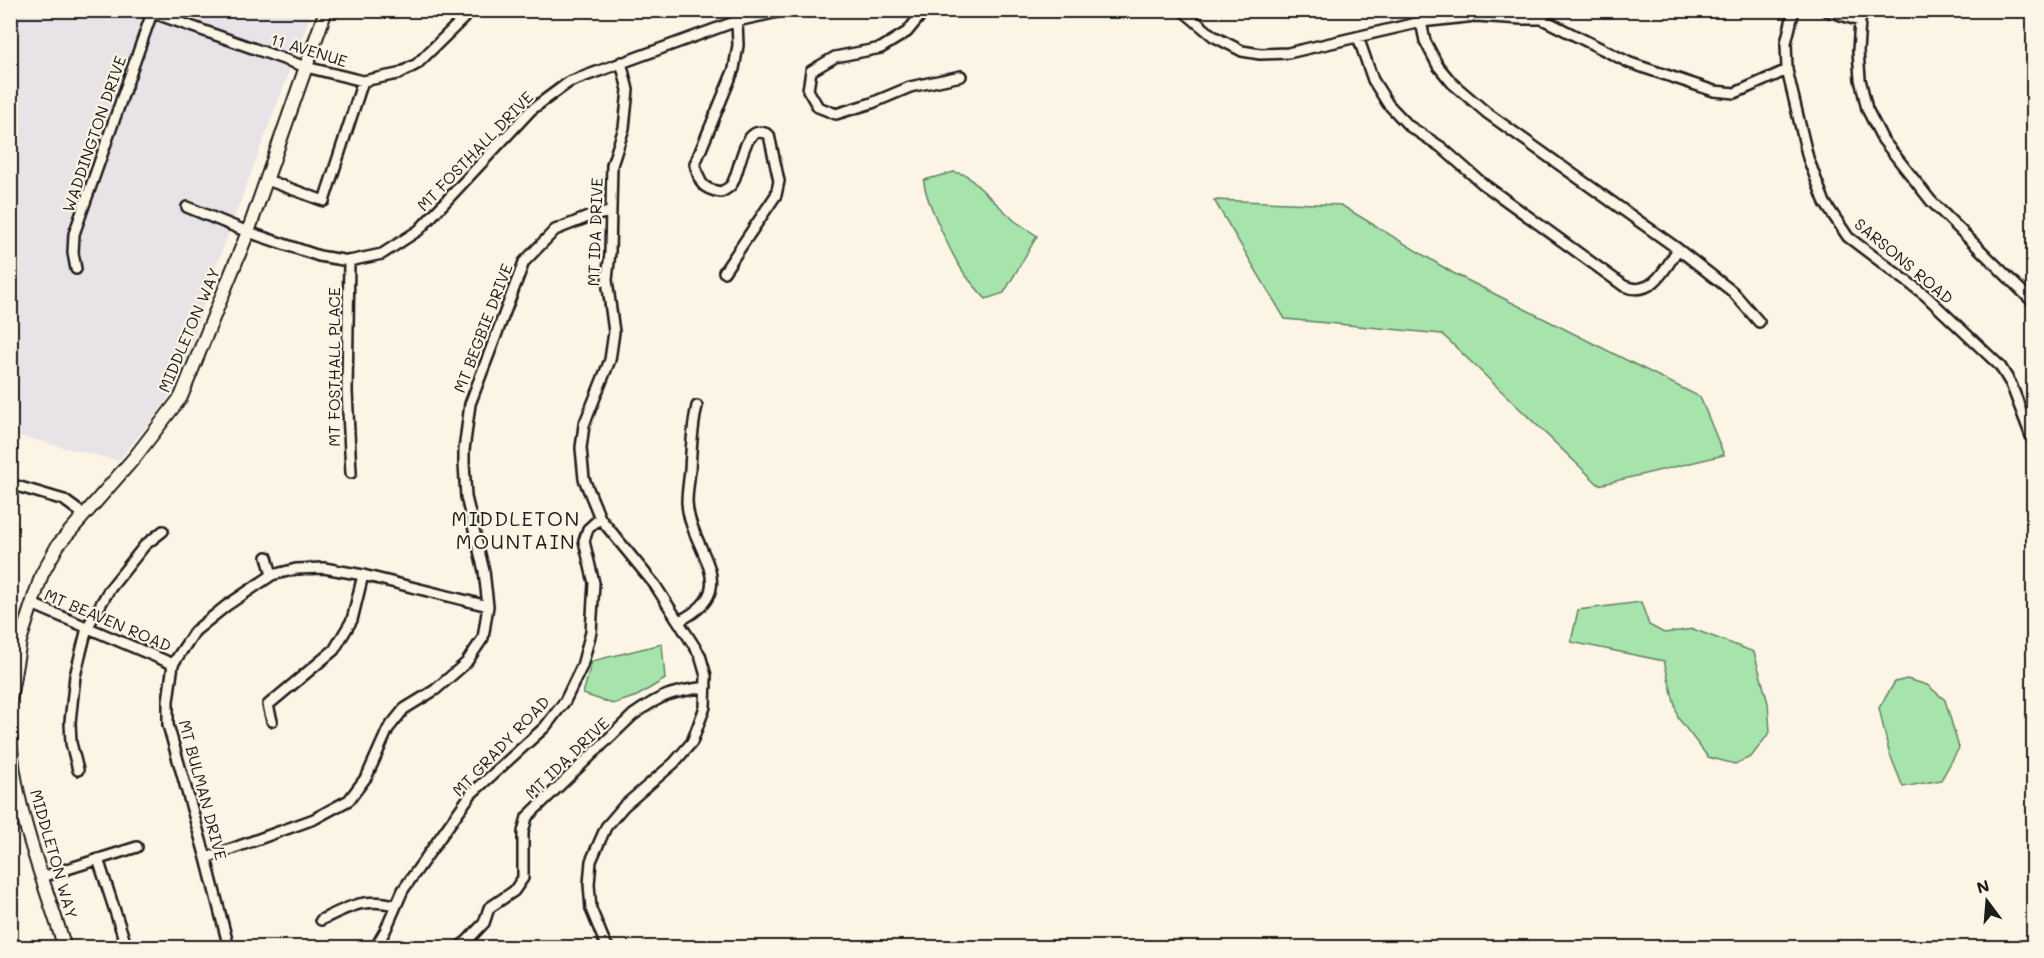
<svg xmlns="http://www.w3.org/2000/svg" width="2044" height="958" font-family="Mali,sans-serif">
<rect width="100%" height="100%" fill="#fcf5e5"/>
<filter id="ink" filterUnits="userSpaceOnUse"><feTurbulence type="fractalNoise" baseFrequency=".0167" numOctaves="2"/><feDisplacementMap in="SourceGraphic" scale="12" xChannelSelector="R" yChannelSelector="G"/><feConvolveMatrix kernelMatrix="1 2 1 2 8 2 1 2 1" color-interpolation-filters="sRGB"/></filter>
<g filter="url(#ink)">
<path fill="#e8e3e6" d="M10 11H312L212 277 188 357 177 385 159 411 118 461 11 434Z"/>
<path fill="#a7e4ab" stroke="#628064" stroke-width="1.5" d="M954 172 966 175 1015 221 1037 236 1004 293 986 299C978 290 969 281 962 270 953 257 922 193 924 180Z
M1214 200 1341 205 1453 273 1700 397 1724 455 1599 485 1442 334 1285 319Z
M1641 602 1649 625 1664 633 1693 629 1754 652 1768 703 1770 732 1751 757 1735 764 1708 757 1678 718 1664 661 1571 642 1578 610Z
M662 644 665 679 637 696 613 704 583 694 592 661Z
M1907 679 1927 685 1945 700 1959 748 1941 780 1903 787 1889 752 1879 708 1895 682Z"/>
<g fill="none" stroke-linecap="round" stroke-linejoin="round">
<defs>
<path id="street" d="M145 10 306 67 363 81 398 74 417 64 472 10
M925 10 907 32 881 48 835 57 811 71 808 90 818 107 836 114 872 103 910 87 961 76
M1182 10 1213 36 1242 51 1260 54 1288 53 1421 22 1476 16 1522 19H1542L1630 63 1714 91 1735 93 1787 70
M1794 10 1786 43 1787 70 1808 158 1825 203 1848 237 1925 295 2000 366 2011 384 2034 444
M1825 10 1860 21
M1864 10 1860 21 1858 51 1860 79 1867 109 1883 140 1931 201 2034 303
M1421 22 1425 41 1438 66 1452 83 1487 113 1678 249 1733 292 1759 322
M1358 37 1373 80 1388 104 1409 126 1441 147 1482 183 1624 286C1652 298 1665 269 1678 249
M267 180 324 201 363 81
M187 207 248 232 319 256 349 261 382 254 419 230 531 110 569 82 737 21 787 10
M349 261 347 391 351 473
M76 269 73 253 74 234 153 10
M724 272 776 195 779 181 769 135C743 120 741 170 732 184 730 187 725 190 721 192 701 189 700 183 695 164L734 69 738 45 737 21
M10 484 64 500 83 514
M267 557 272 575
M32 604 173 664
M679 621C746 588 689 550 687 502 687 492 689 481 690 470 691 449 692 427 697 406
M272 721 268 705 334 650 352 620 363 575
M78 770 71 743 70 722 75 676 87 628 109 590 145 545 163 531
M206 858 314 819 349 800 367 776 388 729 404 709 435 690 466 663 483 638 488 606 484 571 466 497 464 463V450L470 404 524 262 555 230 588 217 610 212
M98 859 127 948
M42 877 137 847
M321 920C348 907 365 897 395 905
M229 948 206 858 168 725V701L173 664 195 631 226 606 272 575 296 569 324 568 363 575 488 606
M375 948 385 931 403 890 471 794 545 727 565 701 582 666 591 632 594 583 584 541 588 529 600 518
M458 948 467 941 484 923 489 908 514 891 523 878V832L527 817 633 715C662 694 672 692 706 687
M609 948 605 943 591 909 589 884 591 861 606 827 624 806 674 763 692 742 705 707 706 676 700 655 655 585 600 518 584 479 581 448 584 425 610 360 614 332 607 280 610 252 612 165 624 128 628 90 621 62"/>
<path id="secondary" d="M10 699 20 641 32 604 42 574 58 545 135 457 181 397 248 232 326 10
M10 733C13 806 43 878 65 948"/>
</defs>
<use href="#street" stroke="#1c1c1c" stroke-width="14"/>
<use href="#secondary" stroke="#1c1c1c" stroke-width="16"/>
<use href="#street" stroke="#fcf5e5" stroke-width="9"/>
<use href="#secondary" stroke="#fcf5e5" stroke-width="12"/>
</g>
</g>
<g text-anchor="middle" stroke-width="4.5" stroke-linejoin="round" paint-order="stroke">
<g font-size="16" fill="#1c1c1c" stroke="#fcf5e5">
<text transform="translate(309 50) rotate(17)" y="6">11 AVENUE</text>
<text transform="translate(94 134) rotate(-71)" y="6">WADDINGTON DRIVE</text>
<text transform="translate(475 151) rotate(-46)" y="6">MT FOSTHALL DRIVE</text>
<text transform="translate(595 232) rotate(-88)" y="6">MT IDA DRIVE</text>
<text transform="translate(1904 261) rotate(40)" y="6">SARSONS ROAD</text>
<text transform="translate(483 328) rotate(-69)" y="6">MT BEGBIE DRIVE</text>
<text transform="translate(189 330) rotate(-67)" y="6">MIDDLETON WAY</text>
<text transform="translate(334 367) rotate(-90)" y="6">MT FOSTHALL PLACE</text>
<text transform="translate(108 620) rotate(23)" y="6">MT BEAVEN ROAD</text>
<text transform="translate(501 746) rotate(-46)" y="6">MT GRADY ROAD</text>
<text transform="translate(567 758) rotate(-44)" y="6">MT IDA DRIVE</text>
<text transform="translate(203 790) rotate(75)" y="6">MT BULMAN DRIVE</text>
<text transform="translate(54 854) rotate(74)" y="6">MIDDLETON WAY</text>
</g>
<g font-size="20" letter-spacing="1.5" fill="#1c1c1c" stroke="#fcf5e5">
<text x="516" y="526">MIDDLETON<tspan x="516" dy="23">MOUNTAIN</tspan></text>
</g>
</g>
<rect width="2044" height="958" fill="none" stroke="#fcf5e5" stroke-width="36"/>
<rect x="18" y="18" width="2008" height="922" fill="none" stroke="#1c1c1c" stroke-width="2" filter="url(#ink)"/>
<g transform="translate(1987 901) rotate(344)" stroke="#fcf5e5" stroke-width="4.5" paint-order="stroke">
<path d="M0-4.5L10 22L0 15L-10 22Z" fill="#1c1c1c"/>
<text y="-9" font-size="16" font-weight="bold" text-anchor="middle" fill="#1c1c1c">N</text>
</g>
</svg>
